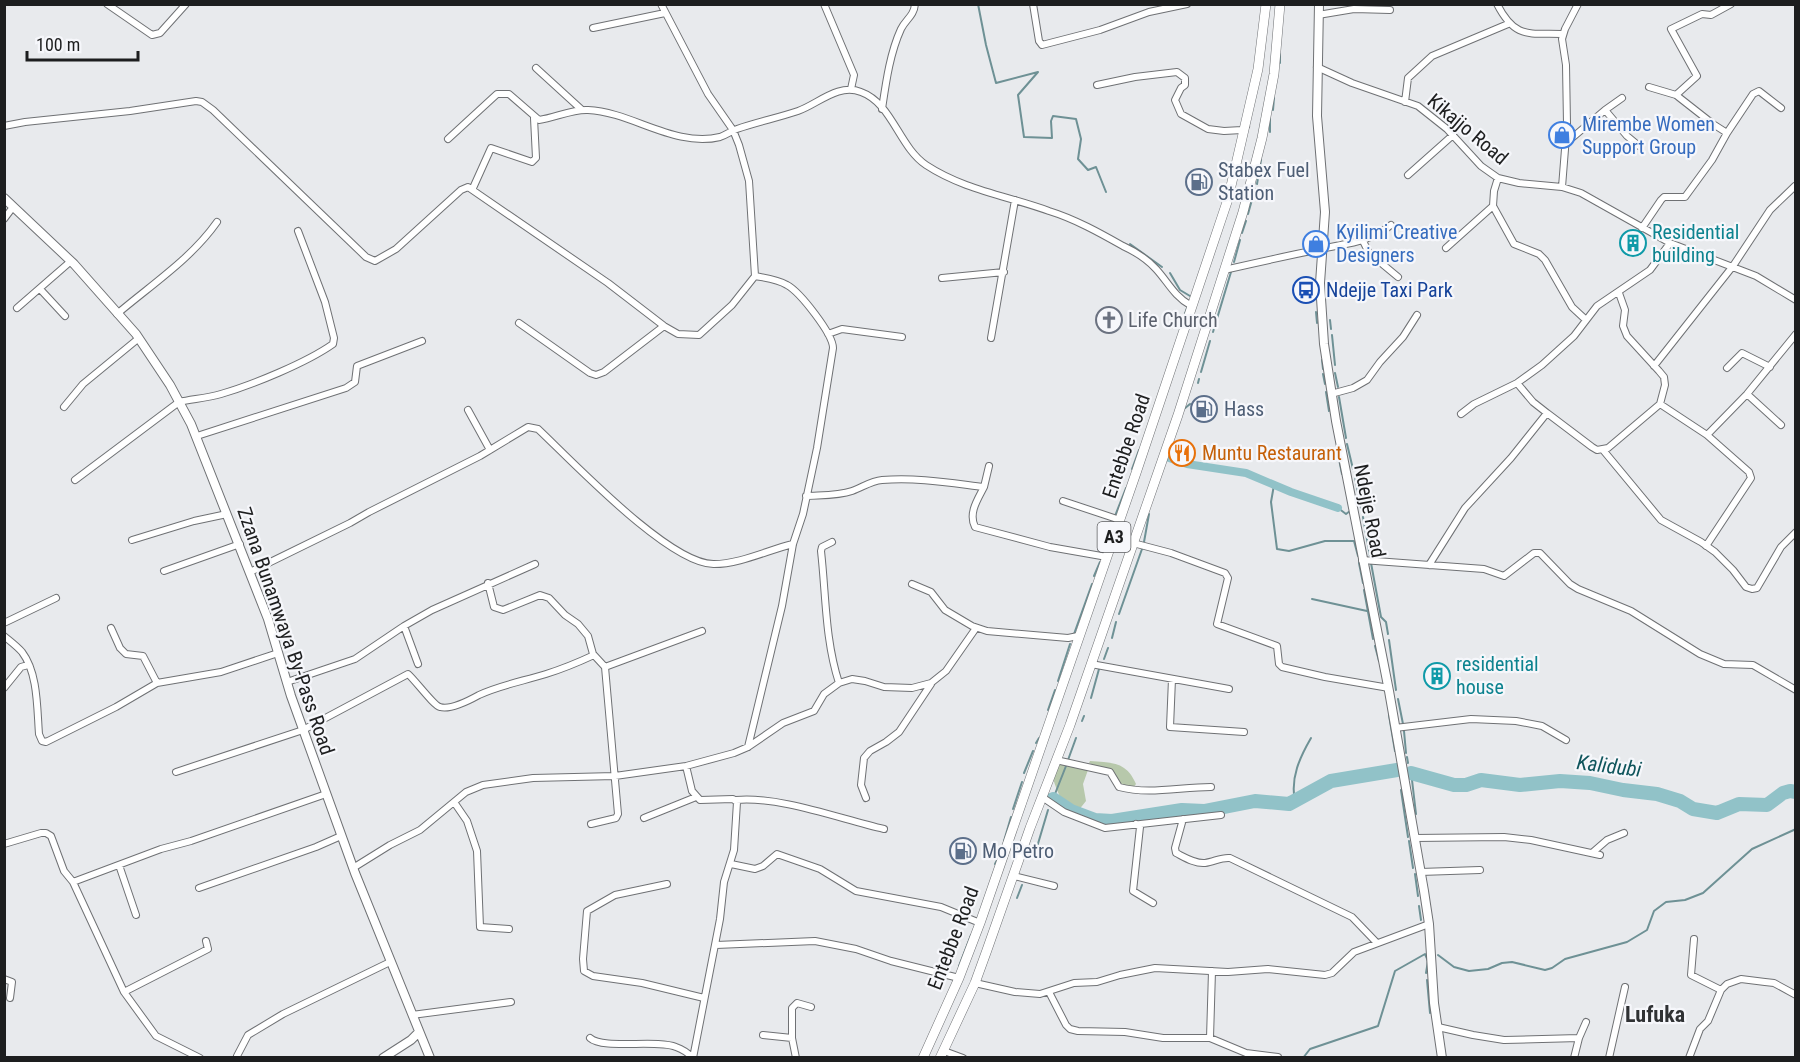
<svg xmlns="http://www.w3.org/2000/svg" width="1800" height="1062" font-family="'Roboto Condensed',sans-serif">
<rect width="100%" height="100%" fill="#e8eaed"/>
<path fill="#b7c8ab" d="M1061 759 1088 770 1083 784 1086 801 1078 811C1062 807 1058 793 1053 779Z
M1090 761C1112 763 1126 761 1136 784L1133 788 1120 784 1112 772 1089 763Z"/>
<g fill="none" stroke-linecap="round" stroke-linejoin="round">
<path stroke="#6e9195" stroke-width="2" d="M978 4 986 45 996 83 1038 72 1018 95 1024 137 1052 138 1051 121 1053 116 1076 119 1081 139 1078 159 1088 170 1096 167 1106 192
M1280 54V63
M1273 110 1274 98
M1270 132V116
M1257 184 1261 160
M1248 214 1255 189
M1242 233 1246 221
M1130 244 1162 267
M1234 262 1240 240
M1170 273 1180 290 1190 296
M1316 312 1317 323
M1330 320 1331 329
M1182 322 1187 308
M1213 332 1231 272
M1332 335 1335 365
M1322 360 1323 369
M1201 372 1210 341
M1335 373 1338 387
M1323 374 1325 384
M1198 383 1199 379
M1326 392 1329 411
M1339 397 1346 438
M1184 409 1190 404
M1347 444 1353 469
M1339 459 1342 474
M1132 469 1139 450
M1355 477 1361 508
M1274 485 1271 502 1277 549 1289 551 1325 541H1354L1358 556
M1338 508 1346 514 1350 511
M1115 516 1126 488
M1363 517 1370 556
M1144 542 1149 514
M1102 553 1111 524
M1359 563 1363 583
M1371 563 1381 617 1386 622 1388 634
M1094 576 1100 562
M1364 590 1373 639
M1312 599 1367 611
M1119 614 1142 549
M1074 634 1092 584
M1112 638 1116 622
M1389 640 1396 690
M1375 646 1379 661
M1104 659 1108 648
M1058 681 1070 644
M1091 698 1099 669
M1398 699 1403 724
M1048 710 1055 690
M1389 715 1395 751
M1082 721 1084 716
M1404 731 1406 753
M1036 743 1039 738
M1407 757 1408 763
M1068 760 1076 738
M1397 764V770
M1024 773 1033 751
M1412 780 1416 814
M1401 790 1408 837
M1053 799 1066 766
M1295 801C1290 778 1300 757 1311 738
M1013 809 1022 782
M1004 841 1011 817
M1409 841 1413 868
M1037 847 1048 810
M995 864 998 858
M1415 874 1418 896
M1017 898 1022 885
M1419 906 1421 920
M1438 955 1454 967 1469 971 1488 969 1502 963 1512 962 1545 970 1552 968 1565 959 1627 942 1647 930 1654 911 1666 902 1685 900 1703 893 1752 849 1796 829
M959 966 971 935
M1427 980 1430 1013
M1303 1058 1310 1049 1378 1026 1395 971 1425 954 1428 961 1426 973"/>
<path stroke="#91c2c8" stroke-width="8" d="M1166 457 1187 464 1246 473 1291 492 1338 508"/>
<path stroke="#91c2c8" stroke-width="14" d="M1411 773 1454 785H1466L1481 780 1520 785 1560 781 1590 783 1623 790 1657 794 1680 801 1693 809 1717 813 1739 804 1767 805 1783 793 1790 791 1796 792
M1053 799 1071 811 1095 820 1112 821 1182 810 1204 811 1255 801 1289 804 1331 781 1397 770"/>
<defs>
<path id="street" d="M107 4 152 35 160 33 186 4
M824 4 854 75 851 89
M1033 4 1039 41 1042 45 1100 30 1149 12 1187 4
M1497 4C1515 39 1528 33 1562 34
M1318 15 1354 9 1390 10
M593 28 665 13
M1317 67 1352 83 1418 106 1447 129 1481 166 1498 178 1519 183 1562 187 1581 193 1670 243 1756 276 1796 300
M536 68 582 110
M1097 85 1135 77 1177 72 1185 78V85L1181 88 1175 100 1181 114 1208 129 1224 131 1242 130 1246 126
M1649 87 1676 95 1713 124 1727 133
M1676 95 1697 76 1671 29 1702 14 1711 15 1731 4
M1405 102 1408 78 1432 56 1508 24
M882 109C886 82 890 53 901 29 906 19 914 16 915 4
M1605 110 1622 98
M4 126 25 122 130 111 196 101 202 102 213 110 366 257 375 261 396 249 461 190 468 187 608 283 664 326 678 334 699 335 732 305 755 276 749 181 739 145 733 130 708 94 661 4
M448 139 497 94H509L539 120C555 118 572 109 588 110 632 112 675 148 720 137 726 135 731 131 737 129 757 122 777 118 798 111 818 104 838 83 861 92 892 103 899 147 926 165 964 190 1008 196 1049 211 1075 219 1100 233 1123 246 1136 252 1147 259 1156 269 1168 282 1174 296 1190 305L1192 303
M1566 143 1605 110 1627 136 1639 146
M1408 175 1453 135
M1498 178 1494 191 1493 206 1514 244 1539 254 1545 260 1572 307 1586 320
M1562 187 1567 124 1566 65 1562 39 1565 29 1578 4
M473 188 491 148 532 162 536 158 534 118
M4 219 13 207
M1642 228 1661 200 1664 197H1685L1712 160 1727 133 1753 94 1759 91 1781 108
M1363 241 1369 253 1398 277
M1446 248 1493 206
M1224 270C1255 263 1286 256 1316 250 1345 243 1367 244 1391 225
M942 278 1004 272
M40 289 65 316
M17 308 71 261
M117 314C151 285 191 259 217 222
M519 323 590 373 596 375 604 372 664 326
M828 334 842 329 902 337
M991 338 1015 200
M1654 366 1733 266 1770 210 1795 186
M1727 368 1742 353 1770 367
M1517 383 1533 402 1547 413
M1331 394 1353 388 1367 380 1380 362 1403 337 1417 315
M1747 394 1781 425
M1660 404 1707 435 1747 394 1796 334
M64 407 83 384 139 338
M468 410 490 450
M1461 414 1474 404 1517 383 1542 365 1574 336 1597 306 1650 270 1670 243
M197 436 346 388 355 382 357 366 422 341
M1603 450 1661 520 1701 542 1715 552 1733 570 1746 587 1752 589 1757 588 1781 547 1796 532
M75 480 179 402C193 399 207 398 221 394 252 385 306 363 333 344L334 338 325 302 298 231
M984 487C978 499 968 513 975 527L1050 547 1107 557
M806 496C821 495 838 496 852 491 863 487 871 481 882 480 916 477 951 483 984 487L989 466
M1063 501 1120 520
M132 540 194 521 227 514
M832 542 822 547 821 551C826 595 825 640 839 683
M1133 543 1171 553 1225 573 1228 578 1217 624 1277 646 1279 664 1282 667 1325 677 1389 688
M1706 546 1751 478 1749 472 1707 435
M1362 560 1484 569 1504 576 1534 553H1540L1570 584 1578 589 1631 611 1700 654 1724 664 1753 665 1796 690
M1429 565 1465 508 1511 458 1547 413 1592 447 1597 450 1608 448 1660 404 1665 385 1664 377 1659 371 1627 336 1623 326 1625 310 1619 293
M164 571 240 544
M250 572 350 523 369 512 480 456 528 427 538 429C572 461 670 565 714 564 740 564 768 550 793 544
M488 583 494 607 503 610 540 595 549 598 565 615 578 624 588 636 593 654 605 667 618 814 616 818 591 824
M912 584 931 592 945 610 972 626 987 631 1068 638 1078 636
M4 623 56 598
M404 626 418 664
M111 628 120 648 126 654 143 656 157 683
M4 636C10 641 17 646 22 652 38 673 37 708 39 734L42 741 46 742 116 707 157 683 221 672 278 653
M1091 664 1229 689
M605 667 702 631
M1172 679 1170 727 1244 732
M287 682 355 659 404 626 432 610 535 564
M4 688 21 667 28 665
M1395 728 1471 719 1516 721 1542 726 1566 740
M748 747 782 606 793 544 803 514 817 448 833 348C833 334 800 292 787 285 777 279 765 278 755 276
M1056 760 1110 772 1119 787C1149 795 1180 787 1211 787
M686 766 692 791 700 800 733 799 737 802 734 850 724 882 720 919 693 1058
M176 772 303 730 408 674C415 680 434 706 440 707 450 710 470 700 479 695 500 685 524 681 546 674 562 669 579 662 594 655
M1042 797 1064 812 1105 828 1221 815
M866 798 861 785 864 758 870 751 886 742 899 732 931 684
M736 800C780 796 840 819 884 829
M454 802 467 821 477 851 480 927 509 929
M644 818 696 797
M1183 819 1175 848 1176 853C1184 857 1195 864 1205 863 1214 862 1221 857 1230 858L1352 917 1377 943
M1136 824 1140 827 1133 891 1153 903
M1414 838 1504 837 1531 840 1600 855
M4 844 41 833H46L51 836 64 871 73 882 161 849 191 841 326 794
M1592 853 1607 840 1624 833
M731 864 755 869 763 866 777 854 820 869 856 891 941 907 980 923
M119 865 136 915
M353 868 390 845 420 830 466 792 483 785 533 778 615 776 686 766 734 753 748 747 783 723 814 711 824 694 839 683 852 679 865 681 884 687 912 688 931 683 946 671 976 628
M1420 872 1480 870
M1014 876 1054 886
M73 882 124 992 156 1036 200 1058
M667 884 615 895 587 911 583 959 584 971 593 976 642 983 704 998
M199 888 316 847 341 836
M1694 939 1691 975 1721 990
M716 945 815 941 856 949 891 961 959 978
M4 979 12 982 10 998
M975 983 1015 992 1040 994 1074 983 1097 982 1120 975 1155 968 1228 972 1268 969 1325 975 1332 973 1354 952 1429 924
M124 992 208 949 206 941
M1049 992 1066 1025 1070 1029 1078 1031 1125 1032 1163 1038H1210L1246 1053 1278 1057
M412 1015 511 1002
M1438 1027 1473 1035 1504 1040 1579 1038
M763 1035 792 1038
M590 1038C603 1050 656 1039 676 1047 682 1049 688 1053 693 1058
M1210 1038 1212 971
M944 1051 963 1058
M237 1056 248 1035 283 1014 390 962
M796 1058 792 1038V1008L797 1003 811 1007
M1574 1058 1579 1038 1586 1022
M1609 1058 1625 987
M1689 1058 1700 1029 1708 1021 1721 990 1727 984 1741 979 1765 982 1774 983 1796 995"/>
<path id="secondary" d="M1319 4 1317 116 1325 212 1320 283 1324 344 1336 421 1389 691 1424 891 1429 924 1434 1003 1442 1058
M4 198 74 264 136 334 170 385 191 424 268 619 291 696 355 873 430 1058
M383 1058 411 1040 419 1032"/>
<path id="primary" d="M923 1058 959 978 980 923 1136 473 1228 199 1258 69 1266 4
M940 1058 975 983 987 950 1030 828 1070 725 1178 415 1243 212 1262 138 1274 74 1280 4"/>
</defs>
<use href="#street" stroke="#6f7174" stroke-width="8"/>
<use href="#secondary" stroke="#6f7174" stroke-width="10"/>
<use href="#primary" stroke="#6f7174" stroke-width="10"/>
<use href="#street" stroke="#fff" stroke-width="6"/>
<use href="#secondary" stroke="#fff" stroke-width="8"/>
<use href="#primary" stroke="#fff" stroke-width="9"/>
</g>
<defs>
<symbol id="shop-ring" viewBox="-11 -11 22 22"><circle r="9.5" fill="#f6f7fb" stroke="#3f7fe0" stroke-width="1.5"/><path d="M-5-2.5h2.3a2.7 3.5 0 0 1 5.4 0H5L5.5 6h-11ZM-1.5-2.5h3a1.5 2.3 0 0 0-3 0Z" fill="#3f7fe0"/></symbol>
<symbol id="fuel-ring" viewBox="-11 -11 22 22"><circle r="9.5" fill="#f6f7fb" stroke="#5c6f8a" stroke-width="1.5"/><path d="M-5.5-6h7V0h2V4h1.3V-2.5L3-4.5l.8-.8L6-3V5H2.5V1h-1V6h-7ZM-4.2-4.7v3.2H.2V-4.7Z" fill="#5c6f8a"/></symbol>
<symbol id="building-ring" viewBox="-11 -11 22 22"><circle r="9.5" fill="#f6f7fb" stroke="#0f9aa8" stroke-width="1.5"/><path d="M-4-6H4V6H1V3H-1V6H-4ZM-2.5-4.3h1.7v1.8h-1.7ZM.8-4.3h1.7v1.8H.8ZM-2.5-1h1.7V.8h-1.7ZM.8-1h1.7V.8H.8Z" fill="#0f9aa8"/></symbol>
<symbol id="bus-ring" viewBox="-11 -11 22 22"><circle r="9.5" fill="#f6f7fb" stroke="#1a4fb4" stroke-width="1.5"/><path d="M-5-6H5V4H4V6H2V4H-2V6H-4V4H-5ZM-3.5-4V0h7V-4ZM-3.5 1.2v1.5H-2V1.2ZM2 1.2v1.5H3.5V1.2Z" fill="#1a4fb4"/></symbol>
<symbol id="church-ring" viewBox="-11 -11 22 22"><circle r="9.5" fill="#f6f7fb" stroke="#6b7280" stroke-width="1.5"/><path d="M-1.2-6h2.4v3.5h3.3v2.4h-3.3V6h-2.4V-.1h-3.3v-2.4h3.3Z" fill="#6b7280"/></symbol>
<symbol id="restaurant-ring" viewBox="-11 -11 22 22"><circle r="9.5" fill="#f6f7fb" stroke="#e8710a" stroke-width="1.5"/><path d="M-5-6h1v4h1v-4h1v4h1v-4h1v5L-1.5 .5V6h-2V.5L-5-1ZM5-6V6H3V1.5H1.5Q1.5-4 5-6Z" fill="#e8710a"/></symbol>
</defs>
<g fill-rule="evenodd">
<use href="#shop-ring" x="1547" y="120" width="30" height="30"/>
<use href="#fuel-ring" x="1184" y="167" width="30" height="30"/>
<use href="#building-ring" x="1618" y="228" width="30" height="30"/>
<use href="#shop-ring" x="1301" y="229" width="30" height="30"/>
<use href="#bus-ring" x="1291" y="275" width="30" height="30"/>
<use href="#church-ring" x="1094" y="305" width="30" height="30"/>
<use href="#fuel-ring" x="1189" y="394" width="30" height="30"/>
<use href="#restaurant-ring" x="1167" y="438" width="30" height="30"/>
<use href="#building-ring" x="1422" y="661" width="30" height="30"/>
<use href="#fuel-ring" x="948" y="836" width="30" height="30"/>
</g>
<g text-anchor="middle" stroke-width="4.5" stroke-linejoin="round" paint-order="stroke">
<rect fill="#f6f7fb" stroke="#5e5f61" stroke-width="1.5" x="1097.5" y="522" width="33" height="30" rx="4.5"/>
<g font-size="18" font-weight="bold" fill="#1d1e1f">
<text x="1114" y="543">A3</text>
</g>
<g font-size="20" fill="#366cbe" stroke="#f6f7fb" text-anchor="start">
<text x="1582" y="131">Mirembe Women<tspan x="1582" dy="23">Support Group</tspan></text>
<text x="1336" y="239">Kyilimi Creative<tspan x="1336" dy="23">Designers</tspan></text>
</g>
<g font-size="20" fill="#1d1e1f" stroke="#f6f7fb">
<text transform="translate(1468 129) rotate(40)" y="7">Kikajjo Road</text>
<text transform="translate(1126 446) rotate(-71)" y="7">Entebbe Road</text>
<text transform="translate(1370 511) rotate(79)" y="7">Ndejje Road</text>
<text transform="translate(286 631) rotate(71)" y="7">Zzana Bunamwaya By-Pass Road</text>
<text transform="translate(953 938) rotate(-69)" y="7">Entebbe Road</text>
</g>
<g font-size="20" fill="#4e5e75" stroke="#f6f7fb" text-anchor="start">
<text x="1218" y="177">Stabex Fuel<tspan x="1218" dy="23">Station</tspan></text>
<text x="1224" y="416">Hass</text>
<text x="982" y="858">Mo Petro</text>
</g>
<g font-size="20" fill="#0d838f" stroke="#f6f7fb" text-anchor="start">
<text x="1652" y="239">Residential<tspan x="1652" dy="23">building</tspan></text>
<text x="1456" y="671">residential<tspan x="1456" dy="23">house</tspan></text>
</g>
<g font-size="20" fill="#164399" stroke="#f6f7fb" text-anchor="start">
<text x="1326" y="297">Ndejje Taxi Park</text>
</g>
<g font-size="20" fill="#5b616d" stroke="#f6f7fb" text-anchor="start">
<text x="1128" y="327">Life Church</text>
</g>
<g font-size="20" fill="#c56008" stroke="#f6f7fb" text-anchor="start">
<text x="1202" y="460">Muntu Restaurant</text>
</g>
<g font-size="21" font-style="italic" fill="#0f555c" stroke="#f6f7fb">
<text transform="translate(1609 766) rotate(7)" y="7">Kalidubi</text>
</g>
<g font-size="22" font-weight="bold" fill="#303234" stroke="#f6f7fb">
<text x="1655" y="1022">Lufuka</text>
</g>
</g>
<rect width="1800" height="1062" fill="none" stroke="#1d1e1f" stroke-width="12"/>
<path d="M27 51v9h111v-9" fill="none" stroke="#1d1e1f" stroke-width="3"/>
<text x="36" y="51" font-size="18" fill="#1d1e1f" stroke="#f6f7fb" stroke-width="4.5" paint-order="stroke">100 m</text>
</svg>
